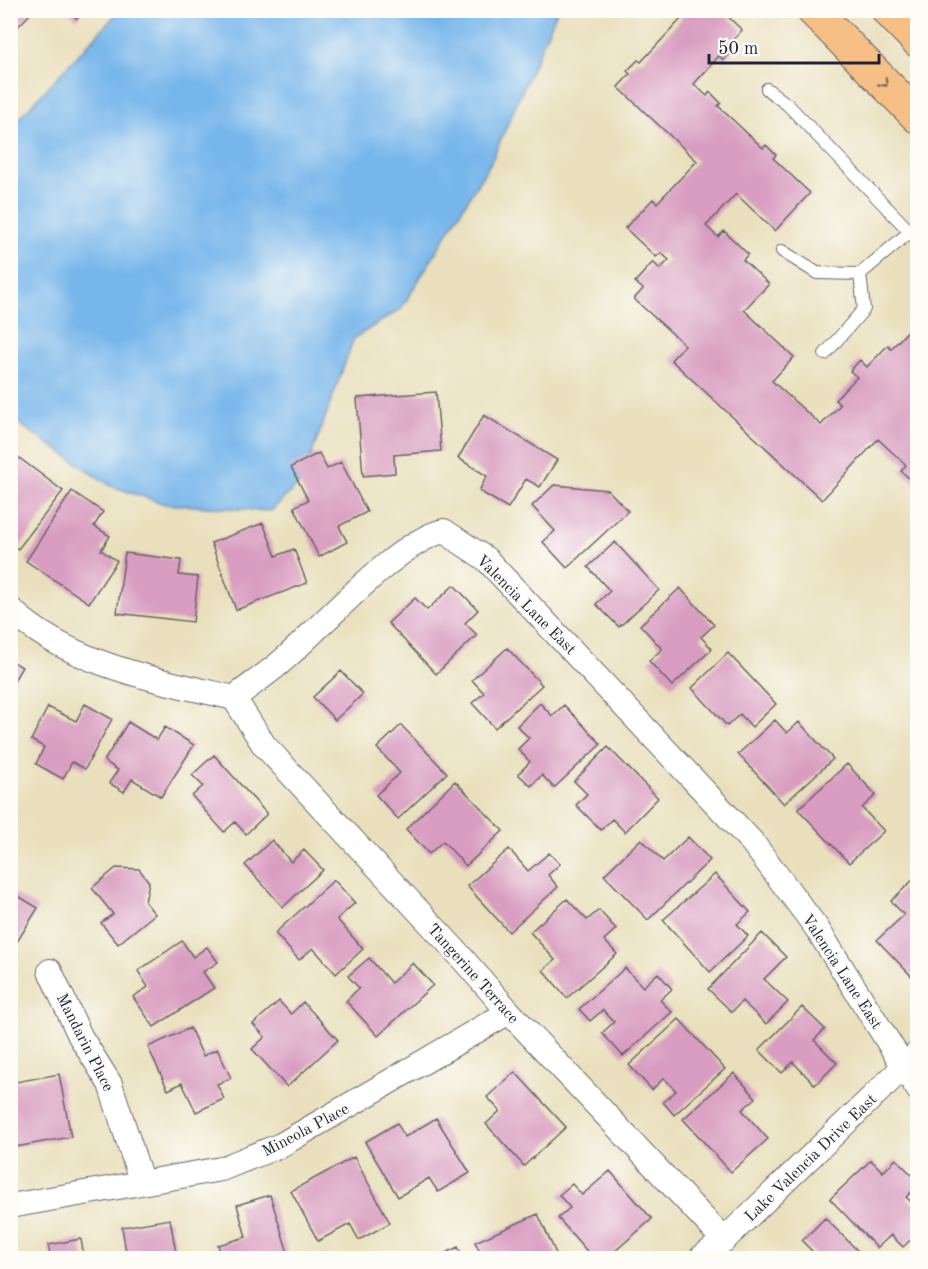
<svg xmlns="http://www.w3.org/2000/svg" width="928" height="1269" font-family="'Old Standard TT',serif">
<rect width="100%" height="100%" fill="#fdfcf7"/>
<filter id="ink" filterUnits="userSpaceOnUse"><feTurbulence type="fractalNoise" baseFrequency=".0167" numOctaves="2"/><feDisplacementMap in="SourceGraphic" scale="12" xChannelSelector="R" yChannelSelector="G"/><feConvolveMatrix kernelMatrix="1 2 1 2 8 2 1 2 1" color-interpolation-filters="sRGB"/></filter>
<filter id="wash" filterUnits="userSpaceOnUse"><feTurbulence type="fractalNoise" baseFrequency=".008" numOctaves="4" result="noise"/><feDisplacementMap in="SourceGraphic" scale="24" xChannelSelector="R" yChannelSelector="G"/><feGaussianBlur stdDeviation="1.35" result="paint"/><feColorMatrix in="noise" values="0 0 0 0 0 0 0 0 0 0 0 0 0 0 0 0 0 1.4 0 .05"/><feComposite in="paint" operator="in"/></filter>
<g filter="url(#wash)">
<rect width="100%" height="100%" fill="#e9dfbc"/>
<path fill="#77b6eb" stroke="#4c6c93" stroke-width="1.5" d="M119 11H557L491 162 401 309 354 338 302 481 271 511 165 504 111 486 11 418 10 128Z"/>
<g id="blocks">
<path fill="#d89dc0" d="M10 10H34L10 35Z
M67 10H84L77 19Z
M681 10H721L742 30 728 46 733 50 724 60 719 56 694 84 707 96 710 92 721 103 718 106 763 148 766 145 776 155 773 158 810 193 775 231 736 194 706 226 718 237 724 231 748 254 743 260 769 284 744 310 794 357 772 381 821 425 840 405 835 400 857 377 850 371 860 360 867 367 888 345 891 349 918 320V486L901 471 906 465 878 439 822 500 671 360 685 345 634 299 643 289 635 282 653 262 660 269 669 260 661 253 656 257 625 228 653 199 657 203 697 161 618 87 630 74 627 71 638 60 641 62 682 18 678 14Z
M436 392 441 451 394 455 395 473 363 476 357 398Z
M484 415 557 460 540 487 526 479 508 508 479 491 487 476 458 458Z
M10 451 63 491 18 549 10 543Z
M319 453 327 469 341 462 367 512 339 526 347 542 319 557 294 507 308 500 291 467Z
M554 485 608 490 628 511 567 568 543 542 555 531 532 506Z
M72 491 103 512 94 526 110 536 101 550 117 561 89 603 26 561Z
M263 523 276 556 294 549 307 583 236 610 211 543Z
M615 542 659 590 619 627 596 604 610 591 588 567Z
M125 553 181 560 179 575 198 577 193 622 117 613Z
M454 585 478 610 465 623 477 635 436 674 388 623 415 598 427 610Z
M680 588 714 625 701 637 712 649 672 686 649 661 662 649 640 625Z
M507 648 542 685 495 728 472 703 484 693 472 680Z
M728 653 776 704 752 727 740 714 727 726 692 688Z
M10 660 22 667 10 687Z
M341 671 363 694 335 720 313 697Z
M540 703 552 716 564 705 601 744 554 788 542 775 531 786 518 774 530 762 518 749 529 738 517 726Z
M85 704 112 719 85 769 72 762 63 779 36 764 44 747 31 740 48 707 76 721Z
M775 720 787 733 799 722 833 759 784 804 738 754Z
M128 722 157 740 165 727 194 745 161 797 132 779 124 792 109 783 118 770 104 761Z
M401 725 447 773 398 819 376 795 400 773 377 748Z
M608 747 658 798 625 832 612 819 601 830 576 805 587 794 574 781Z
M214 755 267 814 246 834 235 822 224 832 192 796 203 786 192 775Z
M847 764 876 795 862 808 884 831 849 863 798 809Z
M455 781 503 831 466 866 443 841 429 854 406 829Z
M688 837 710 860 648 920 604 875 641 839 663 861Z
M272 840 291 862 304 850 323 870 283 907 245 865Z
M509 849 528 871 549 853 560 864 548 875 558 887 509 932 467 886Z
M116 868 139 869 149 882 145 902 155 914 118 944 101 923 113 914 92 888Z
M715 874 750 912 737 924 748 936 710 972 663 920Z
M918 875V979L916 981 877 940 904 915 891 901Z
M334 880 355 903 337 919 363 949 336 974 313 948 299 960 275 933Z
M10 891 38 908 10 953Z
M567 899 587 920 599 910 616 929 604 940 617 954 567 998 543 970 555 960 530 932Z
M762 933 786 957 764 979 788 1002 766 1024 742 1001 732 1012 708 989Z
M182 941 193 957 207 947 218 962 203 972 214 988 154 1027 133 997 148 987 138 971Z
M369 958 391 983 413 963 433 985 378 1036 346 1001 359 988 348 976Z
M625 968 643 987 658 973 672 989 660 1000 672 1012 623 1056 602 1033 614 1022 603 1010 590 1021 579 1009Z
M279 1001 291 1014 303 1002 338 1040 287 1087 252 1049 265 1037 253 1024Z
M802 1007 825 1029 814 1040 837 1063 815 1085 793 1062 782 1073 759 1050Z
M679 1019 725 1069 674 1115 663 1102 676 1091 664 1078 652 1090 629 1065Z
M190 1028 203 1056 217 1049 231 1078 217 1084 224 1099 196 1112 182 1083 168 1090 148 1047Z
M515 1072 566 1127 524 1166 486 1124 500 1111 487 1097Z
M734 1073 756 1098 742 1110 768 1139 731 1172 683 1119Z
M59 1074 71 1137 10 1148V1083Z
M436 1118 470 1173 438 1192 429 1178 398 1197 365 1142 397 1123 405 1137Z
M354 1157 390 1223 359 1240 350 1224 318 1241 291 1191Z
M896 1159 918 1181V1186L906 1197 918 1208V1233L903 1247 891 1235 877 1248 830 1199 871 1160 883 1172Z
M610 1171 652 1219 607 1258H593L558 1218 570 1208 559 1195 572 1184 582 1195Z
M270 1195 289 1256 280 1258H222L218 1245 246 1237 237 1205Z
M538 1214 558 1258H483L475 1242Z
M825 1218 862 1255 859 1258H809L814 1253 802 1241Z
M170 1219 177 1258H127L122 1227Z
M81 1239 84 1258H51L48 1245Z
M458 1247 464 1258H435Z"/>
</g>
</g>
<g filter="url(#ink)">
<use href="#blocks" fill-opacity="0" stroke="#686468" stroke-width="1.5"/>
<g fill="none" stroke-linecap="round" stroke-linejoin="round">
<defs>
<path id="lane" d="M767 89 788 105 918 240
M782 251 817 273 860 274
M825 354 864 309 860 274 918 225"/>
<path id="street" d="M10 609C69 665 158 680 234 698 249 686 266 675 281 662 321 628 397 541 444 531L486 559 752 842 816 927 918 1089
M234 698 264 745 454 949 509 1012 724 1240
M50 971 80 1036 110 1084 142 1183
M10 1206 221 1169 281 1145 509 1012
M701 1258 724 1240 918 1053"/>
<path id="primary" d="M813 10 918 117
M888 10 918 41"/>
</defs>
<use href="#lane" stroke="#686468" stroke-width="14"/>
<use href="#street" stroke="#686468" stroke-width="26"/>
<use href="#primary" stroke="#686468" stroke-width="35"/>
<use href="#lane" stroke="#fff" stroke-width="12"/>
<use href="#street" stroke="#fff" stroke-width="24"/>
<use href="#primary" stroke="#f5bf86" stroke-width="33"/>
</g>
<defs><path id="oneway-chevron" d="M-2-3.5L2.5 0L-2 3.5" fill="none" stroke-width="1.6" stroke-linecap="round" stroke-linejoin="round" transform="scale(1.5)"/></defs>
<use stroke="#8c7060" href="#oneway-chevron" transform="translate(884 83) rotate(46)"/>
</g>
<g text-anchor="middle" stroke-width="4.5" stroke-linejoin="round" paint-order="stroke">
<g font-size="16" fill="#22223b" stroke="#fdfcf7">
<text transform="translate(527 604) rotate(45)" y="6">Valencia Lane East</text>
<text transform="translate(843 971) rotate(57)" y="6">Valencia Lane East</text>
<text transform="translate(474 973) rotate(48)" y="6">Tangerine Terrace</text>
<text transform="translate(86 1042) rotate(63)" y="6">Mandarin Place</text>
<text transform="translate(305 1129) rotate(-28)" y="6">Mineola Place</text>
<text transform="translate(810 1157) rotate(-44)" y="6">Lake Valencia Drive East</text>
</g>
</g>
<rect width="928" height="1269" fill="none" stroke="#fdfcf7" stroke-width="36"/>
<path d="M709 54v9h170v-9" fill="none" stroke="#22223b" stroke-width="3"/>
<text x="718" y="54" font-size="18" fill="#22223b" stroke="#fdfcf7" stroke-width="4.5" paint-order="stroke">50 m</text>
</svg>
